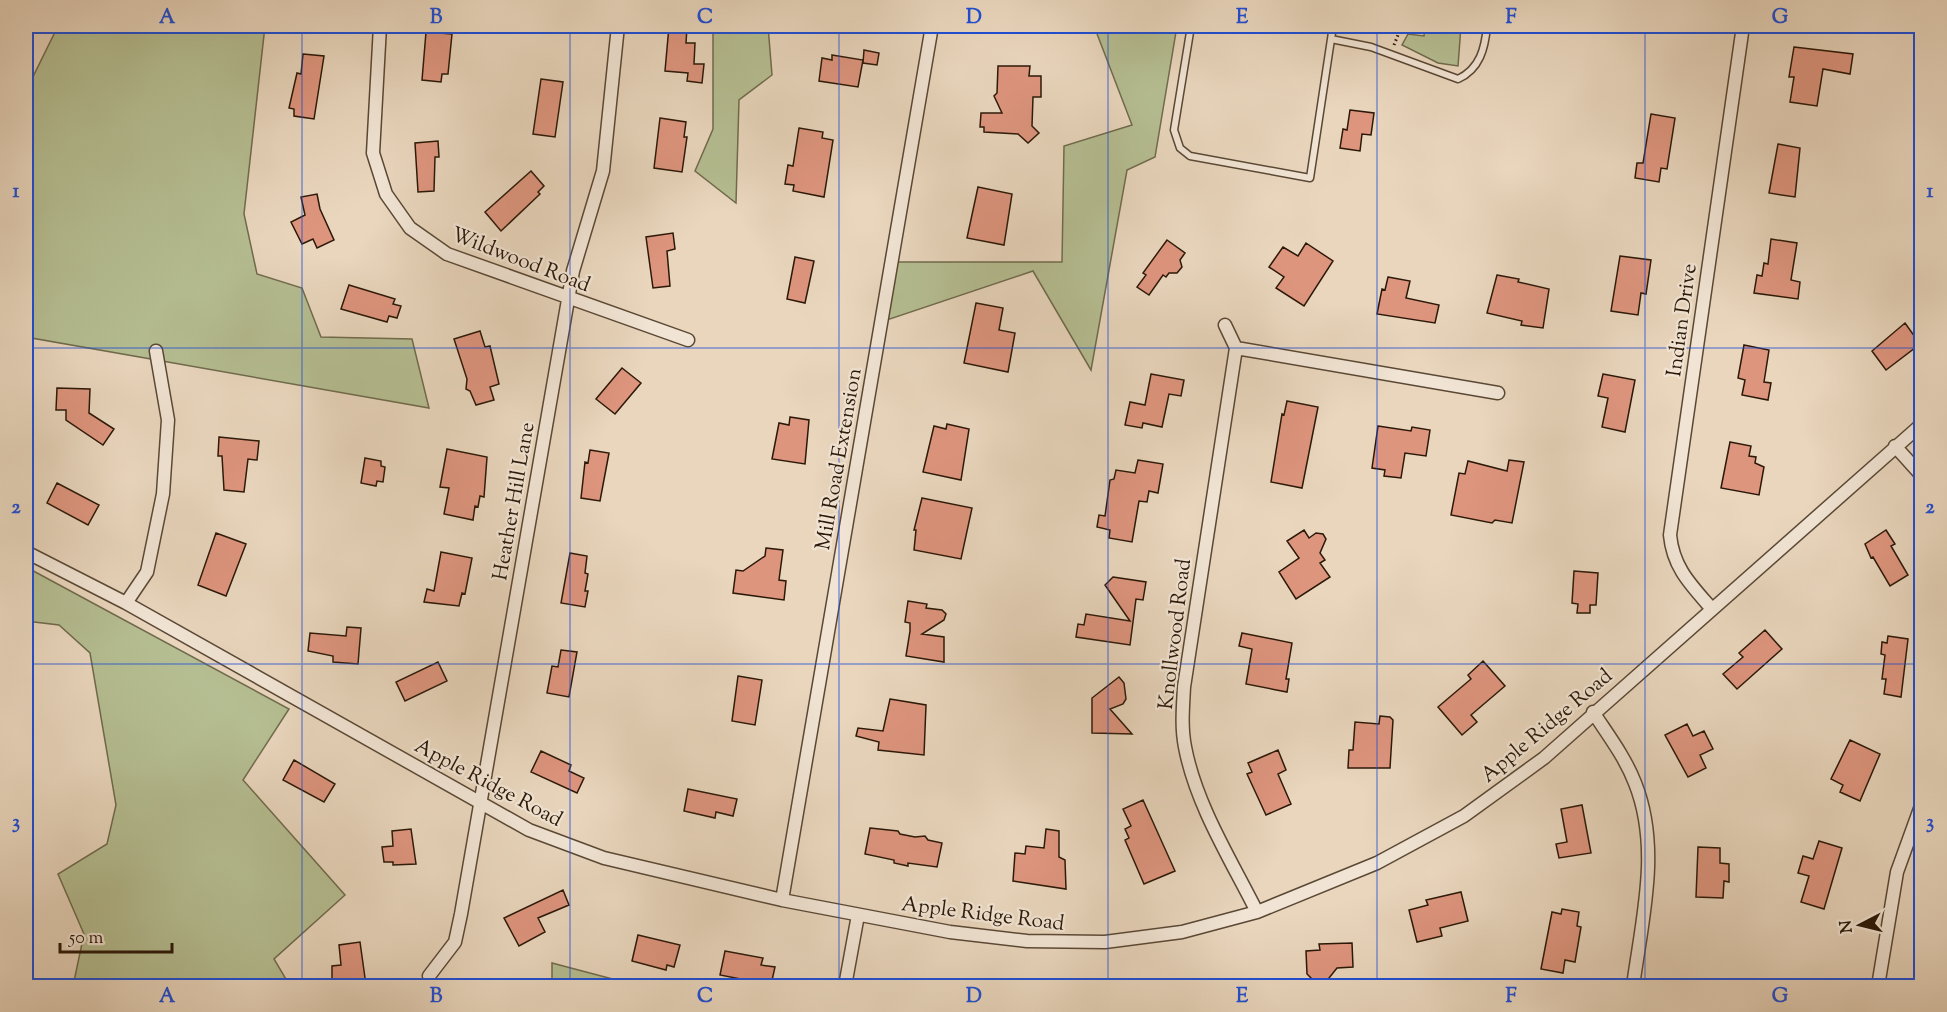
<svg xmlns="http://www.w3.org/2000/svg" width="1947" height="1012" font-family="'Sorts Mill Goudy',serif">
<rect width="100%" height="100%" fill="#e9d6bd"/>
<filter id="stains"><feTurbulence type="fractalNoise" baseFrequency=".00333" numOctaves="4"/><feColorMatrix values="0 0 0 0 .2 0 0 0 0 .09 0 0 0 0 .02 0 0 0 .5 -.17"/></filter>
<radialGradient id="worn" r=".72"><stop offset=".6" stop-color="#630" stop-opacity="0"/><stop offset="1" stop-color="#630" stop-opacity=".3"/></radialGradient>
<path fill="#b5be92" stroke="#706b4d" stroke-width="1.5" d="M58 26H265L244 214 257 274 302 288 321 337 412 339 429 408 26 337V91Z
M713 26H768L772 75 739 100 736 203 695 171 713 129Z
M1094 26H1177L1155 157 1127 170 1091 370 1033 271 881 322 891 262H1062L1064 146 1132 125Z
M1425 26H1461L1458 66 1438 63 1402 45 1408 34 1424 36Z
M26 567 289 709 243 780 345 895 274 959 290 986H73L84 934 58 874 107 844 116 805 90 653 59 625 26 621Z
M552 963 639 986H552Z"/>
<path fill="#de957e" stroke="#2b1808" stroke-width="1.5" d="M669 26 687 27 686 43H695L694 64H704L702 83 687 81 688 73 665 71Z
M426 32 452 34 448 74H442L441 82 422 80Z
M1794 47 1853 54 1850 74 1823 69 1817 106 1790 102 1794 77H1789Z
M864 50 879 53 877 65 863 63Z
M303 54 324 56 314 119 294 116V109L289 108 297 73 301 74Z
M832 55 863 60 858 87 819 81 822 58 832 60Z
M998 66H1030L1029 76H1041V97H1033L1032 126 1039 133 1028 143 1018 134 984 132V127H980L981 113H1002L994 96 997 93Z
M541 79 563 82 555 137 533 134Z
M1350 110 1374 113 1371 135 1362 134 1360 151 1340 148 1343 129 1347 130Z
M1651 114 1675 118 1667 169 1661 168 1659 182 1635 178 1637 163H1643Z
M660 118 686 122 684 137H687L682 172 654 168Z
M799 128 823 132 822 138 833 140 824 197 793 191 794 185 785 184 788 165 793 166Z
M438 141 439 157H435L434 191 418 192 415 143Z
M1778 144 1800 148 1795 197 1769 193Z
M531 171 544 186 538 192 540 194 501 231 485 212Z
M978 187 1012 194 1004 245 967 238Z
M317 194 320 209 334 240 317 248 313 239 302 244 291 222 305 215 301 197Z
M673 233 675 249 667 251 670 286 653 288 646 237Z
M1771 239 1797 243 1791 280 1800 282 1798 299 1754 293 1757 275 1762 276 1764 263 1768 264Z
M1167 240 1185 253 1180 260 1182 267 1177 273H1169L1166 277 1163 275 1149 295 1137 287 1146 275 1143 273Z
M1306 243 1333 261 1304 306 1276 288 1284 277 1269 267 1283 247 1298 256Z
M1620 256 1651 260 1646 294 1641 293 1638 315 1611 311Z
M795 257 814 261 805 303 787 299Z
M1497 275 1519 279 1518 282 1549 289 1543 328 1521 325 1522 321 1487 313Z
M1388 277 1410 281 1406 298 1439 305 1435 323 1377 314 1382 289 1385 290Z
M349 285 395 299 393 304 401 306 397 318 389 316 387 322 341 309Z
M976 303 1003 308 999 330 1015 333 1008 372 964 363Z
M1905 323 1920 344 1886 370 1872 351Z
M480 331 485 347 490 346 499 384 490 387 494 400 476 405 470 391 466 389 467 379 454 339Z
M1744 345 1769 350 1764 382 1771 383 1768 400 1742 395 1745 380 1738 378Z
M622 368 641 383 615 414 596 399Z
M1151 374 1184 380 1181 396 1169 394 1162 427 1143 423 1142 428 1125 425 1130 402 1145 405Z
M1603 374 1635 380 1625 432 1602 427 1608 398 1598 396Z
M57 388 90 389 89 413 114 429 103 445 66 420V410H56Z
M1287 401 1318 407 1302 488 1271 482 1282 414 1284 415Z
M790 417 809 420 805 464 772 459 779 423 789 425Z
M947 424 969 429 961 480 923 472 934 426 946 429Z
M1378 426 1411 431 1412 427 1430 430 1426 456 1405 453 1401 478 1384 476 1385 470 1372 468Z
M219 437 259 441 257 460 248 459 244 492 224 490 222 456H218Z
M1730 442 1751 446 1749 456 1756 457 1755 463 1764 467 1759 495 1721 488Z
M447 449 487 457 484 497 480 496 478 507 475 506 473 520 444 514 449 488 440 487Z
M590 450 609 453 600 501 581 498 585 462 588 463Z
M365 458 381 461V466L385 467 383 482 377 481 376 486 361 483Z
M1138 460 1163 464 1158 493 1149 491 1147 502 1139 501 1132 542 1109 538 1110 530 1097 527 1099 515 1105 516 1110 480 1114 479 1116 470 1135 473Z
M1509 460 1524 462 1512 523 1495 520 1492 523 1451 515 1459 473 1465 474 1468 461 1507 471Z
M57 483 99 505 88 525 47 503Z
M922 498 972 508 961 559 914 550 916 530H914Z
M1304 530 1309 538 1316 533 1323 534 1326 539 1320 553 1325 560 1320 563 1330 577 1296 599 1279 572 1299 558 1287 541Z
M1886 530 1895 544 1891 546 1908 575 1890 586 1873 557 1871 558 1865 544Z
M216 533 246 544 226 596 198 585Z
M766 548 783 550 779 580 786 581 784 600 733 593 736 570 743 571 765 556Z
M441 552 472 558 465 594 462 593 459 606 424 602 427 589 434 591Z
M570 553 587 556 585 573 588 574 585 591H588L585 607 561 603Z
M1574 571 1598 573 1596 605H1590V613H1577L1578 604 1572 603Z
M1113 577 1146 582 1143 600 1136 599 1130 645 1076 637 1078 624 1084 625 1086 614 1130 621 1105 585Z
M908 601 927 604 926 608 942 610 946 614 944 620 922 634 944 637V662L906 656 910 631V623L905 622Z
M347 627 361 628 358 664 333 662V656L308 651 310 633 346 636Z
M1765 630 1782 649 1737 689 1723 674 1743 657 1739 653Z
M1242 633 1292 643 1286 679H1289L1287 692 1246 684 1252 649 1239 646Z
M1888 636 1908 639 1901 697 1884 694 1886 679H1882L1885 655 1881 654 1882 642 1887 643Z
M561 650 577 652 569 697 547 693 552 666 558 667Z
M1483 661 1505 686 1471 715 1477 722 1462 735 1438 707 1471 679 1468 675Z
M438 662 447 681 405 701 396 682Z
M738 676 762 680 755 725 732 721Z
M1119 677 1124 683 1126 699 1123 704 1110 709 1132 734 1092 733V698Z
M890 699 926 705 924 755 878 750 879 742 856 736 858 728 883 731Z
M1380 716 1390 717 1393 720 1390 768H1348L1349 750H1353L1355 722 1379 724Z
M1687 724 1693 736 1704 731 1713 749 1700 755 1706 768 1688 777 1665 735Z
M1850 740 1880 754 1860 801 1840 792 1843 785 1831 779Z
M1278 750 1286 770 1278 774 1291 804 1266 815 1247 774 1252 772 1248 763Z
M541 751 571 765 569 771 584 778 577 793 531 772Z
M294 760 335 784 324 802 283 780Z
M688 789 737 799 733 816 716 812 715 818 684 811Z
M1143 800 1175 871 1144 884 1125 840 1129 838 1125 829 1131 826 1123 809Z
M1582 805 1591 853 1559 858 1556 844 1567 842 1561 809Z
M870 828 898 831 900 834 915 837 925 836 928 840 942 843 937 867 908 863V866L894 863V860L865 854Z
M411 829 416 864 393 865V862H384L382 847 393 846 392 831Z
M1046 829 1059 831V857L1065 860 1066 889 1013 881 1015 853 1025 854 1026 846 1044 848Z
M1819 841 1842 848 1824 909 1801 902 1809 876 1798 873 1803 856 1813 859Z
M1698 847 1720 848V863L1729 864V882L1724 881 1723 898 1696 897Z
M563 890 569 905 538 918 545 932 519 946 504 918Z
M1461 892 1468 921 1440 928 1442 936 1417 942 1409 910 1428 905 1426 900Z
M1562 909 1579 912 1577 926 1581 927 1575 962 1565 960 1563 973 1541 969 1552 912 1561 914Z
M638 935 680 945 674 967 667 965 666 970 632 961Z
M360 942 366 985H332V966L341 965 339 945Z
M1352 943 1353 967 1337 968 1329 978V982L1316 983 1307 974 1306 951 1320 950 1319 944Z
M725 951 763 958 761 965 775 967 771 985 720 975Z"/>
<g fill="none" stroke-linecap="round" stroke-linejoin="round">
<defs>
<path id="service" d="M1191 26 1174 130 1180 148 1190 156 1310 178 1333 26
M1331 39 1371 47 1458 79C1480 69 1485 48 1487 26"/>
<path id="minor" d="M380 26 373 153 386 194 410 228 447 254 688 340
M1225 325 1236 348 1498 393
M1236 348 1184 687C1183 707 1181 727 1185 747 1196 805 1231 860 1257 912
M1895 446 1922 476
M26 552 126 603 529 830 604 858 782 900 950 932 1027 941 1105 942 1182 932 1257 912 1377 863 1464 816 1544 758 1922 424
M126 603 147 572 163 494 168 420 156 351
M1711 608C1690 584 1673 567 1670 535L1743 26
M1593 712C1608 735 1625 757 1635 783 1661 848 1642 919 1633 986
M782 900 932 26
M429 976 455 942 461 914 573 271 603 171 618 26
M845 986 858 915
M1878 986 1897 872 1922 803"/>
</defs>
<use href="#service" stroke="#5a4835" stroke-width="9"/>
<use href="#minor" stroke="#5a4835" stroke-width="15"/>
<path stroke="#2b1808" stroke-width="3" stroke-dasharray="1.5 3" stroke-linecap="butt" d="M1387 26 1398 30 1407 26
M1394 45 1400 30"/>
<use href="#service" stroke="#f1e4d4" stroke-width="6"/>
<use href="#minor" stroke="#f1e4d4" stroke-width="12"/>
</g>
<path fill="none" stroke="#1d4ed8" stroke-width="1.5" stroke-opacity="0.55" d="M302 26V986M570 26V986M839 26V986M1108 26V986M1377 26V986M1645 26V986M26 348H1922M26 664H1922"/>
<g text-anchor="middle" stroke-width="4.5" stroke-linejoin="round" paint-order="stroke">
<g font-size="21" fill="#2b1808" stroke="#f1e4d4">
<text transform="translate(521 259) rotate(21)" y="7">Wildwood Road</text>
<text transform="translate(1681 320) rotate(-82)" y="7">Indian Drive</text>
<text transform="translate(838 459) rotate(-80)" y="7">Mill Road Extension</text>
<text transform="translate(513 501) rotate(-80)" y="7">Heather Hill Lane</text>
<text transform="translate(1174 634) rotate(-83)" y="7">Knollwood Road</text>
<text transform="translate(1546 725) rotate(-40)" y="7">Apple Ridge Road</text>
<text transform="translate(489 782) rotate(28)" y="7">Apple Ridge Road</text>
<text transform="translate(983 913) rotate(7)" y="7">Apple Ridge Road</text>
</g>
</g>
<rect width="1947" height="1012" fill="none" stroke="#e9d6bd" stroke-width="66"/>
<g transform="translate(1860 925) rotate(263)" stroke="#f1e4d4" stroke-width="4.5" paint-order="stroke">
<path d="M0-4.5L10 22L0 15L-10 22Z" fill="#2b1808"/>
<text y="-9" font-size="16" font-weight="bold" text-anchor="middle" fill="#2b1808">N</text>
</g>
<path d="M60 943v9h112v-9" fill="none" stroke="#2b1808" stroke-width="3"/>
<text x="69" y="943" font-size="18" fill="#2b1808" stroke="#f1e4d4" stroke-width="4.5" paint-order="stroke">50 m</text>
<rect x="33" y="33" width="1881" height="946" fill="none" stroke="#1d4ed8" stroke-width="2"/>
<g font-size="20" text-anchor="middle" font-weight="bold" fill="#1d4ed8">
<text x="167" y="23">A</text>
<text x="436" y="23">B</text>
<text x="705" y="23">C</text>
<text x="974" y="23">D</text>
<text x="1242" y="23">E</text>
<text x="1511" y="23">F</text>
<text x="1780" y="23">G</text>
<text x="16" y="197">1</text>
<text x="1930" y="197">1</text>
<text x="16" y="513">2</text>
<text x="1930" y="513">2</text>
<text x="16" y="828">3</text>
<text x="1930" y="828">3</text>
<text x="167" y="1002">A</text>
<text x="436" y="1002">B</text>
<text x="705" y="1002">C</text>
<text x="974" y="1002">D</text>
<text x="1242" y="1002">E</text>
<text x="1511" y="1002">F</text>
<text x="1780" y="1002">G</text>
</g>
<rect width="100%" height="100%" filter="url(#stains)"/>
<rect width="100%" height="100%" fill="url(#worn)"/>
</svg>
